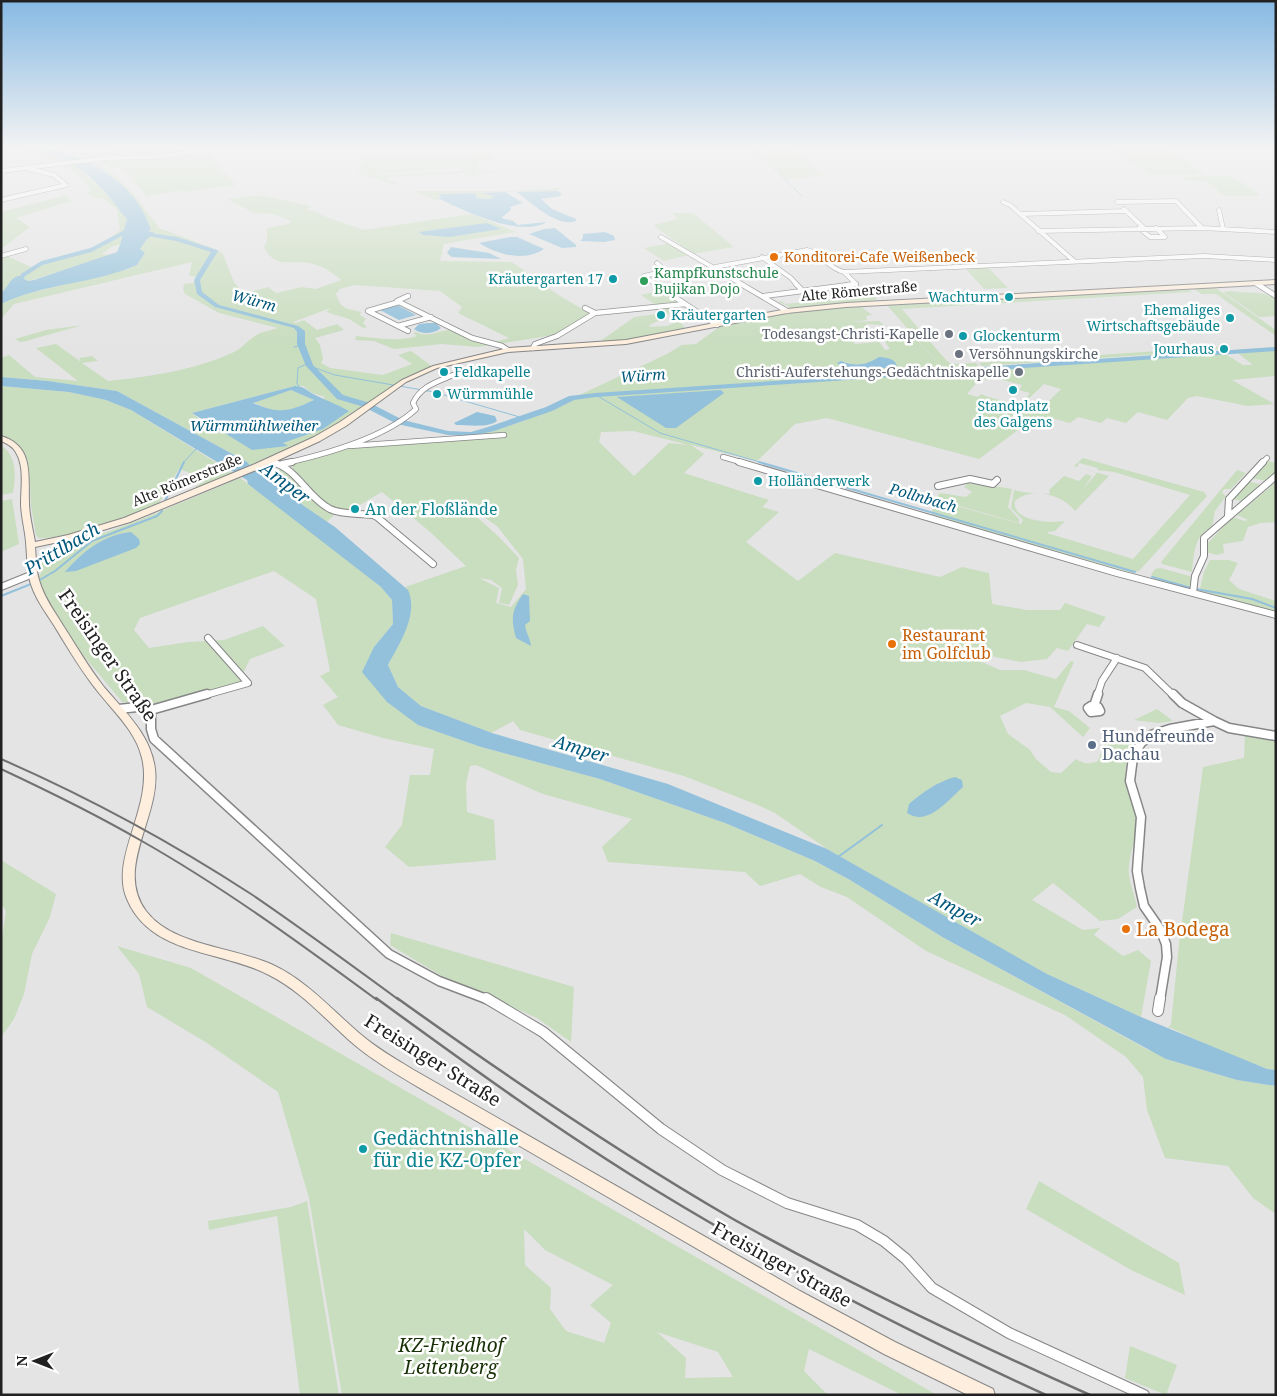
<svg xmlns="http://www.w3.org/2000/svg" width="1277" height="1396" font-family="'Noto Serif',serif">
<rect width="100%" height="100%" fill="#e4e4e5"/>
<path fill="#c9ddbf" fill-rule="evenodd" d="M1 148 30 149 71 162C57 163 53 159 40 155 27 151 15 150 1 152Z
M105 148H224L205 151 236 185 183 192 181 190 147 196 127 173H124L120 167 111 169 97 159 111 155V151Z
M364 148 369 150 367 157 504 152 491 155 494 160 479 161 478 171 526 170 472 173 477 176 465 175 467 173 389 177 386 179 407 188H405L358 173 364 157ZM458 168 464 171 384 175 380 173Z
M745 148H752L756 152 795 150 823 176 786 180 763 156 755 157Z
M1108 148H1165L1206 175H1151Z
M93 160 115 175 136 197 159 228 217 250 223 254 234 282 246 297 253 295 251 292 268 287 276 293 302 287 316 289 341 280C332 272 321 265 309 263 289 260 275 269 264 247L267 241V228L289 224 291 221 274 214 254 213 227 199 259 195 307 205 311 207 306 209 310 211H315L326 217 364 230 471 214 516 232 444 244 440 261 512 262 560 296 591 314 554 335 478 347 442 344 394 349 374 341 355 340 356 336C375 338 398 342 417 336L413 333 416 332C429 339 442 328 455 330 479 334 483 348 509 338L458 313 462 307 440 291 354 285 340 289 336 294C342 311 347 308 361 312L360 315 366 319 363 323 367 327 363 328 349 319 326 312 331 308 293 322 296 323 304 320 317 330 337 324 344 330 315 338 320 345 323 359 321 363 330 368 383 375 412 364 398 355 411 351 433 367 400 382 321 434 251 466 247 462 117 391 48 381 1 377V358L9 355 35 377 78 381 36 348 56 344 81 362 79 358 92 356 98 361 82 363 108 381C147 377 195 370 232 353 242 349 250 338 260 333 265 331 272 330 278 328L219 313 185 294 183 289 184 284 197 282 199 277 189 276 192 262 14 304 1 319V304L18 296 128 269 137 265 145 253 140 249 147 239 154 233 148 231 151 229C142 200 115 175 88 161ZM487 223 500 229 432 236 420 233ZM295 386H303L312 393 325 397 299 437 283 443 287 446C256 439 217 436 192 413Z
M73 163 106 193 127 219 120 245 113 246 102 254 113 255 28 281 24 279 25 275 11 280 7 288 1 293V253L33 268C63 258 97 252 120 230L117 209 102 198H93L87 192 92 191C83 179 74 170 59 164Z
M1231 176 1259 194V196H1231L1217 193 1219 190 1204 181H1188L1182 177Z
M561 188 558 191 485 192 494 196 490 199 477 198 475 193 440 194 441 197 438 198V201L413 191H511Z
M67 195 71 201 16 218 30 227 1 249V212Z
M672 213H693L734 247 693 254 653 225 678 219Z
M671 243 689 255 664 261 644 248Z
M988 267 1008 288 984 289 965 268Z
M865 285 869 286 877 300 792 308 778 302 782 301 785 304 872 295Z
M1216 288 1276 330V336L1216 294H1201L1194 289Z
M662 290 679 303 656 305 641 295Z
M1189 290 1192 292 902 309 924 335 914 336 885 303Z
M1232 291C1247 294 1263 290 1276 299V316L1259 317 1223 292Z
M859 305 872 315 866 316 867 320 851 322 879 321 884 325 866 324 867 328 874 335 850 337 855 344 879 342 885 350 890 349 884 340H917L943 369 915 337 925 336 947 361 952 364 976 363 979 366 975 367 985 374 987 379 979 380 967 394 978 397 981 394C989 398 1012 404 1021 401 1024 400 1028 396 1030 393L1019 390 1022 385 991 377 985 367 1220 351 1243 365H1253L1234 350 1276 347V376L1232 380 1274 404 1248 406 1197 396 1188 398 1167 420 1138 412 1126 423 1107 418 1101 423 1078 417 1070 423C1056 419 1044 415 1030 421L979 459 827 418 795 424 757 461 691 445 704 454 684 473 769 500 762 507 779 512 746 542 798 581 835 553 940 577 962 567 989 573 992 604 1027 610H1060L1065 603 1106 617 1099 627 1087 624 1068 651 1057 648 1047 659 1021 662 950 648 1000 670H1024L1056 679 1071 661 1074 662 1054 707 1069 711 1090 728 1083 737 1050 707 1026 703 1000 716 1008 734 1030 750 1036 759 1051 772 1061 773 1076 759C1084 764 1089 765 1098 761L1105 742C1116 736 1125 741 1135 744 1112 780 1138 792 1137 824 1136 838 1130 852 1129 866 1127 878 1135 895 1137 907L1118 919 1100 921 1053 883 1032 900 1083 930 1100 928 1094 935 1123 956 1138 950 1151 961 1141 1017 1047 974 960 926 827 849 775 813 760 806 684 776 520 730 513 721 491 733 421 706 398 687 388 665 410 617 408 590 405 587 466 566 429 531 382 492 346 513 339 512 316 496 290 465 341 449 456 439 489 432 524 421 667 354 682 345 696 344 719 327 790 313ZM880 357 897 366 890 368H844L842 361C856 367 866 365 880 357ZM1044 384 1061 389 1038 412 1020 407ZM633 431 689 445 669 443 634 476 599 442 601 432ZM457 499 497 526 523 559 526 589 511 607 496 603 499 588 479 578 491 580 502 588 499 603 509 605 518 585 516 570 519 558 498 536Z
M676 306 672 311 662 319 650 325 649 327 667 326 679 321 686 329 635 339 598 343 634 317 665 313V307Z
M83 325 26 341 20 342 15 339 46 330Z
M1218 347 1219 348 1215 349 1217 350 982 366 979 363Z
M1 386 69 392 106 400 131 410 233 473 198 489 195 487 207 479 179 469C172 480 166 495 157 505 148 515 53 541 39 538L36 535 31 506 30 483 25 454 14 442 1 436Z
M291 390 314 400 296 408 275 412 253 402Z
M1 445C17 456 16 475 13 493L1 495Z
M1083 458 1204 492 1207 496 1139 571 1132 573 931 516 935 500 1021 524 1023 520 1011 508 1014 490C1026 494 1037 493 1050 494L1049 490 1064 476 1079 481 1086 474 1092 476 1083 489 1097 473 1074 466ZM1079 463 1098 468 1097 470 1114 472 1190 495 1133 559 1047 533 1048 532 1055 531 1065 521C1052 523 1011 522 1015 501 1032 486 1063 495 1075 511L1109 476 1077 467Z
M1268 461 1276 463C1276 473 1273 475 1266 481L1251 478 1259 468 1262 469Z
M282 469H286L311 498 321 507 335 514 327 522 304 506 266 474Z
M1237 470 1246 473 1231 489H1224L1222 493 1226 496 1215 511 1212 527C1194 535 1194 554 1192 572L1162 564 1161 562Z
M240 478 288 513 381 587 392 600 393 624 374 647 418 725 481 747 600 779 725 823 815 861 850 880 944 938 1150 1051 1171 1024 1179 944 1203 767 1244 758 1245 731 1276 736V1070L1267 1069 1216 1049 1169 1027 1166 1059 1237 1080 1276 1086V1214L1253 1198 1228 1166 1165 1158 1147 1110 1143 1077 1126 1057 1065 1015 926 951 847 897 821 887 800 874 760 886 745 872 608 862 602 847 632 819 543 794 476 765 470 766 466 784 467 812 494 820 496 860 409 867 385 847 402 825 410 775H430L434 749 383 738 338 725 323 705 338 697 320 676 330 671 316 599 274 571 140 618 134 630 149 648 188 642 224 640 263 626 285 646 250 659 242 676 250 680 234 690 176 705 122 702C92 664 51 624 38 577L41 573 40 554 52 547 107 532 147 517Z
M1247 481 1259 484 1260 487 1241 501 1232 499Z
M969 482 1012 489 1008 507 1019 519V523L935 499 940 493 966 497 972 492 964 487Z
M1276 482V522L1260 523 1248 527 1243 541 1223 544 1224 553 1217 555 1206 552 1208 543 1232 517 1245 521 1248 520 1237 515Z
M12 499 19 544 1 552V501Z
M1210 560H1229L1238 563 1229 580 1239 589 1276 601V613L1199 593 1204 572Z
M1160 568 1190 576 1192 580 1188 590 1157 581 1151 575 1155 569Z
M1157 709 1173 721 1159 723 1134 720Z
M1 860 56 894 50 917 32 954 24 994 14 1019 1 1037V944L6 911 1 904Z
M391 933 574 987 571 1042 537 1018 442 976 390 945Z
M117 946 191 968 937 1395H902L809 1349 804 1371 828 1395H342L309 1198 278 1092 207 1043 147 1007 139 974ZM524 1229 545 1250 613 1285 590 1305 611 1323 604 1343 566 1331 550 1309 551 1288 525 1265ZM657 1332 718 1352 733 1377 685 1378 686 1358Z
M1039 1181 1179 1263 1185 1295 1131 1270 1026 1209Z
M307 1201 339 1395H300L277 1216 209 1230 208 1221 291 1207Z
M1130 1346 1177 1365 1166 1395 1125 1378Z"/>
<path fill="#93c1db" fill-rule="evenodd" d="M21 148C30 148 40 147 49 148 55 149 61 152 67 154 103 165 140 192 151 230L148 231 155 233 147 239 140 249 145 253 137 265C94 284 44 283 1 304V293C12 284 8 276 25 275L24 279 28 281 34 280 117 252 120 245 127 219C119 211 113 200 105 192 79 163 60 154 21 148Z
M558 191 562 194 560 196 541 199 552 209 576 219V221C558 228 531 203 517 192Z
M505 192 523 203 510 207 511 210 501 218 513 221 518 225 547 222C520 238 464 211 438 198L441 197 439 194 475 193 477 198 490 199 494 196 482 193Z
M487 223 501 229 449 237 423 235 419 232Z
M555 228 576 245V247L562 248 529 234 544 229Z
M605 232 614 236 615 240 604 242 580 241 583 238V234Z
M510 237H517L544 249C524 262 498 255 479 243Z
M451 247 489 253 501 259 452 257 447 253Z
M397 305 416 315 399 320 380 310Z
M428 323H436L441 328C434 334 421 335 414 329L419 324Z
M879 357C888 358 894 358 897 366L890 368H844L837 363 841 361C856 367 866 365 879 357Z
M1 377 48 381 117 391 247 462 253 468 266 474 304 506 335 527 408 590C419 615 399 644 388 665L398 687 421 706 492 733 668 784 827 849 1047 974 1141 1017 1267 1069 1276 1070V1086L1237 1080 1166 1059 944 938 850 880 815 861 725 823 600 779 481 747 418 725 387 702 362 672 374 647 393 624 392 600 381 587 248 484 247 480 131 410 106 400 69 392 1 386Z
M295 386C304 386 306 390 313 394 325 400 337 404 349 411L323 429 283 443 288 446 252 450 192 413ZM291 390 314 400C288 412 280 414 253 403Z
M721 390 724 393 676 428H666L617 397Z
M477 412 495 416 497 421C489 428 468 425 456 425L454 423Z
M131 532 139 539 140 544 136 548 76 571 65 572C82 552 103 535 131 532Z
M523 594 529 596 530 621 525 625C526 633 530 637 531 646L516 638C511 619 511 611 523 594Z
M955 777 962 780 963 787C948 800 928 827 907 813L909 804C923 792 937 782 955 777Z"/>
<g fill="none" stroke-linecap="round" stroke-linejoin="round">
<path stroke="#93c1db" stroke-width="1" d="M753 148 802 196
M294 347 302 345
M310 366 335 375 434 392
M299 386 297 384 298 368 309 363
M444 395 523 418
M596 395 660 433 763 463
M183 463 197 448"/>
<path stroke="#93c1db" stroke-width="2" d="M759 462 1135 572
M165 501 184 462
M1152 577 1191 588
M38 581 55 571 92 541 157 516 162 511
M1196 589 1252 599 1276 608
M1 596 31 584
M838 857 882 825"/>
<path stroke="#93c1db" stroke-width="4" d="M23 275 42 263 91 250 129 230"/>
<path fill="#93c1db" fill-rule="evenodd" d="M138 231 177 237 217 250 218 251 200 280 202 292 219 305 298 326 305 331V344L313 365 343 395 370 403 403 420 448 431 471 432 488 427 546 407 569 396 596 393 1276 347V351L596 397 574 400 552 411 494 431 471 436 448 435 397 424 364 407 337 399 306 366 297 344V332L294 328 215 307 197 294 194 280 211 252 176 241 136 234V232Z"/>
<defs>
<path id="street-far4" d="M1 171 107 158 152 157 204 151
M1 200 66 185 54 175 30 169
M1003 202 1010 205 1074 261
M1117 202 1176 201 1202 228
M1124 209 1144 228
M1219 210 1223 229
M1021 214 1127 211
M1139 228 1150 237H1165L1156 228
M1038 231 1202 228 1276 232
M661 237 743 285
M1 256 26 249
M762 257 791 278 797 285
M657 263 666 271 644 276 657 285
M715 267 807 250C822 254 829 269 844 272L1204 256 1276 260
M844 272 856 284 847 285
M1256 283 1259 285"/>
<path id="street-far3" d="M655 284 717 325
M741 284 787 311
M796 284 802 290
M1257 284 1276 296
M764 296 856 284
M399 302 397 301 408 296
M585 308 595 313
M398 326 431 317
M408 331 368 311 399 302 472 338 502 346 508 350
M533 348 535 344 557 336 595 313 685 304
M350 446 504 435
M723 457 744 463
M269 461 277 463
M286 463C326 454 386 437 416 409L413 403C421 386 437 382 453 375
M1262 463 1267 458"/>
<path id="street-far2" d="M272 462C298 469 307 497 330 509 343 515 359 513 373 515L377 517 433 564
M739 462 1117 573 1276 615
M282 464 292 462
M938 486 970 479 993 484 997 480
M1228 516 1229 499 1263 462
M1 587 33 574
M1193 593 1195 576 1204 556V538L1276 476
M1077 645 1145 668 1174 696
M202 696 248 683 208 638
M1097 696 1102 681 1117 658"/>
<path id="street-far1" d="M1173 694 1182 703 1214 721
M1091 706 1098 707 1100 711 1091 712 1088 708Z
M1094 706 1098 694
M119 709 137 707 151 710 207 694
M151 710V729L154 739 389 954 439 981 489 1000
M1160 1000 1167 957 1166 944 1160 929 1144 906 1140 888 1137 871 1141 817 1130 781 1133 757 1141 743 1151 735 1170 729 1214 721 1229 728 1276 736"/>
<path id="street" d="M486 998 543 1032 661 1129 722 1170 787 1203 857 1225 884 1241 906 1259 932 1288 1009 1333 1144 1395
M1158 1011 1160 998"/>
<path id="secondary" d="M1276 280V284L846 307 787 313 626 344 508 352 437 368 406 382 346 426 320 441 261 468 130 522 73 539 35 547C36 558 36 570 39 580 44 598 55 612 64 627 77 647 89 668 104 687 125 712 151 735 155 769 161 816 114 868 146 911 172 946 235 947 273 965 307 981 331 1009 359 1033 375 1047 394 1058 412 1069L800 1291 895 1342 993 1389 995 1395H968L884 1354 789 1302 430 1094C403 1078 374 1062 350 1041 324 1018 301 991 269 975 222 950 151 956 127 899 109 858 154 806 142 758 136 732 115 713 99 693 82 672 69 650 55 627 45 611 33 596 29 577 27 565 27 553 26 542 25 529 21 516 21 503 21 486 25 466 15 451 12 446 6 443 1 441V436C34 446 28 475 29 502 29 516 33 529 35 542L68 535 124 518 255 464 314 437 340 422 402 380 433 366 508 348 626 340 787 309 846 303Z"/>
</defs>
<use href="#street-far4" stroke="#868687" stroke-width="5"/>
<use href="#street-far3" stroke="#868687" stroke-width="6"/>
<use href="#street-far2" stroke="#868687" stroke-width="8"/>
<use href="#street-far1" stroke="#868687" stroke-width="11"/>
<use href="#street" stroke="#868687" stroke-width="12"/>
<use href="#secondary" stroke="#868687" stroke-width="2"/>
<use href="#street-far4" stroke="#fff" stroke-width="4"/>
<use href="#street-far3" stroke="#fff" stroke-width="4.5"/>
<use href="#street-far2" stroke="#fff" stroke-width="6"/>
<use href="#street-far1" stroke="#fff" stroke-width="8"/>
<use href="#street" stroke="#fff" stroke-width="10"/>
<use href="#secondary" fill="#fdeedd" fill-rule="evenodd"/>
<path stroke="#727273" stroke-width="2" d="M1 759C88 797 171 842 251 894 301 928 350 964 399 1000
M1 769C48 791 95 814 140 840 223 887 301 944 377 1000"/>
<path stroke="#727273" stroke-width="2.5" d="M376 998C468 1065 560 1132 657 1191 783 1268 913 1334 1046 1395
M397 998C506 1076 617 1152 733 1219 849 1284 969 1341 1090 1395"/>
</g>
<linearGradient id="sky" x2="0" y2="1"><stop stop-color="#86b9e3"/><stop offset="0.43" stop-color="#f3f3f3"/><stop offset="1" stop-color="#f3f3f3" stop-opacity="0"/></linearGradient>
<rect width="1277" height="343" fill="url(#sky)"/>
<g fill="#e8710a" stroke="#fff" stroke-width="2">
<circle cx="774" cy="257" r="5"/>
<circle cx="892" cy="644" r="5"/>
<circle cx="1126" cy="929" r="5"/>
</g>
<g fill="#0f9aa8" stroke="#fff" stroke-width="2">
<circle cx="613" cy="279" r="5"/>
<circle cx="1009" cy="297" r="5"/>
<circle cx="661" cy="315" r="5"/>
<circle cx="1230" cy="318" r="5"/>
<circle cx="963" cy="336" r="5"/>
<circle cx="1224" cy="349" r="5"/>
<circle cx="444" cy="372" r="5"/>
<circle cx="1013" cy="390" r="5"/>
<circle cx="437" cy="394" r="5"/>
<circle cx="758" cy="481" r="5"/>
<circle cx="355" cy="509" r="5"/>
<circle cx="363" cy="1149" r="5"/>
</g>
<circle fill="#2e9e5b" stroke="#fff" stroke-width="2" cx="644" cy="281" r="5"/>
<g fill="#6b7280" stroke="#fff" stroke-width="2">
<circle cx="949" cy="334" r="5"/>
<circle cx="959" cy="354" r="5"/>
<circle cx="1019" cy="372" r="5"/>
</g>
<circle fill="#5c6f8a" stroke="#fff" stroke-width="2" cx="1092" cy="745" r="5"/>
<g text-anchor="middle" stroke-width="5" stroke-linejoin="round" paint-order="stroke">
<g font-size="14" fill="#c56008" stroke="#fff" text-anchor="start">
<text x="784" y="262">Konditorei-Cafe Weißenbeck</text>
</g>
<g font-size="14" fill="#27864d" stroke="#fff" text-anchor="start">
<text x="654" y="278">Kampfkunstschule<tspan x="654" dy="16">Bujikan Dojo</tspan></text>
</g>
<g font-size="14" fill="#0d838f" stroke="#fff" text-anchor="start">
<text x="603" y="284" text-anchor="end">Kräutergarten 17</text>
<text x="999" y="302" text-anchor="end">Wachturm</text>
<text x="1220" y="315" text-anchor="end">Ehemaliges<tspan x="1220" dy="16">Wirtschaftsgebäude</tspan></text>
<text x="671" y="320">Kräutergarten</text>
<text x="973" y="341">Glockenturm</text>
<text x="1214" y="354" text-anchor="end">Jourhaus</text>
<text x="454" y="377">Feldkapelle</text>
<text x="447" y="399">Würmmühle</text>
<text x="1013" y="411" text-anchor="middle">Standplatz<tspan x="1013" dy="16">des Galgens</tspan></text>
<text x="768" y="486">Holländerwerk</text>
</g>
<g font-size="14" fill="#212122" stroke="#fff">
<text transform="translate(859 291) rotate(-5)" y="5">Alte Römerstraße</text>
<text transform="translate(187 480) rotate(-22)" y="5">Alte Römerstraße</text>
</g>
<g font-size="14" fill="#5b616d" stroke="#fff" text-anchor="end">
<text x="939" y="339">Todesangst-Christi-Kapelle</text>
<text x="969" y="359" text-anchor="start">Versöhnungskirche</text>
<text x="1009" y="377">Christi-Auferstehungs-Gedächtniskapelle</text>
</g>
<g font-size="15" font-style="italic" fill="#00597c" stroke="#fff">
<text transform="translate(254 301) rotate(15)" y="5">Würm</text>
<text transform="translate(643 376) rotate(-4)" y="5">Würm</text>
<text x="254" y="431">Würmmühlweiher</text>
<text transform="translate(923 498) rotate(16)" y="5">Pollnbach</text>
</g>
<g font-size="16" fill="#0d838f" stroke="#fff" text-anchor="start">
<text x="365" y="515">An der Floßlände</text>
</g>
<g font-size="16" fill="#c56008" stroke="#fff" text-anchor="start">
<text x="902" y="641">Restaurant<tspan x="902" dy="18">im Golfclub</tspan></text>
</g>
<g font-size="16" fill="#4e5e75" stroke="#fff" text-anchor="start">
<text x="1102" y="742">Hundefreunde<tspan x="1102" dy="18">Dachau</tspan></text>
</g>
<g font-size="18" font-style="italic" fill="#00597c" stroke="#fff">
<text transform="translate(285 483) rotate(37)" y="6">Amper</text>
<text transform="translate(62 549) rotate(-31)" y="6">Prittlbach</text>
<text transform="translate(581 749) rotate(17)" y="6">Amper</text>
<text transform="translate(955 909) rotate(29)" y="6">Amper</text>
</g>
<g font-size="19" fill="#212122" stroke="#fff">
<text transform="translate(108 655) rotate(55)" y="7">Freisinger Straße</text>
<text transform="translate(433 1060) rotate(32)" y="7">Freisinger Straße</text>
<text transform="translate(782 1264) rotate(29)" y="7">Freisinger Straße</text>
</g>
<g font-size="19" fill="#c56008" stroke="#fff" text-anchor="start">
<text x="1136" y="936">La Bodega</text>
</g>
<g font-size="19" fill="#0d838f" stroke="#fff" text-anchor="start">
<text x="373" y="1145">Gedächtnishalle<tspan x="373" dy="22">für die KZ-Opfer</tspan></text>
</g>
<g font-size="19" font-style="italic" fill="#183006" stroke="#fff">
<text x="451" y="1352">KZ-Friedhof<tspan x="451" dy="22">Leitenberg</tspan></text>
</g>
</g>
<rect width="1277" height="1396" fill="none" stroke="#212122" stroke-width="5"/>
<g transform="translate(35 1361) rotate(270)" stroke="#ffffff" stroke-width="4" paint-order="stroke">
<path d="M0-4L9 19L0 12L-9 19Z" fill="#212122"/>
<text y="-8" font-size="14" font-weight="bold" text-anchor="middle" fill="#212122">N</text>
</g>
</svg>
